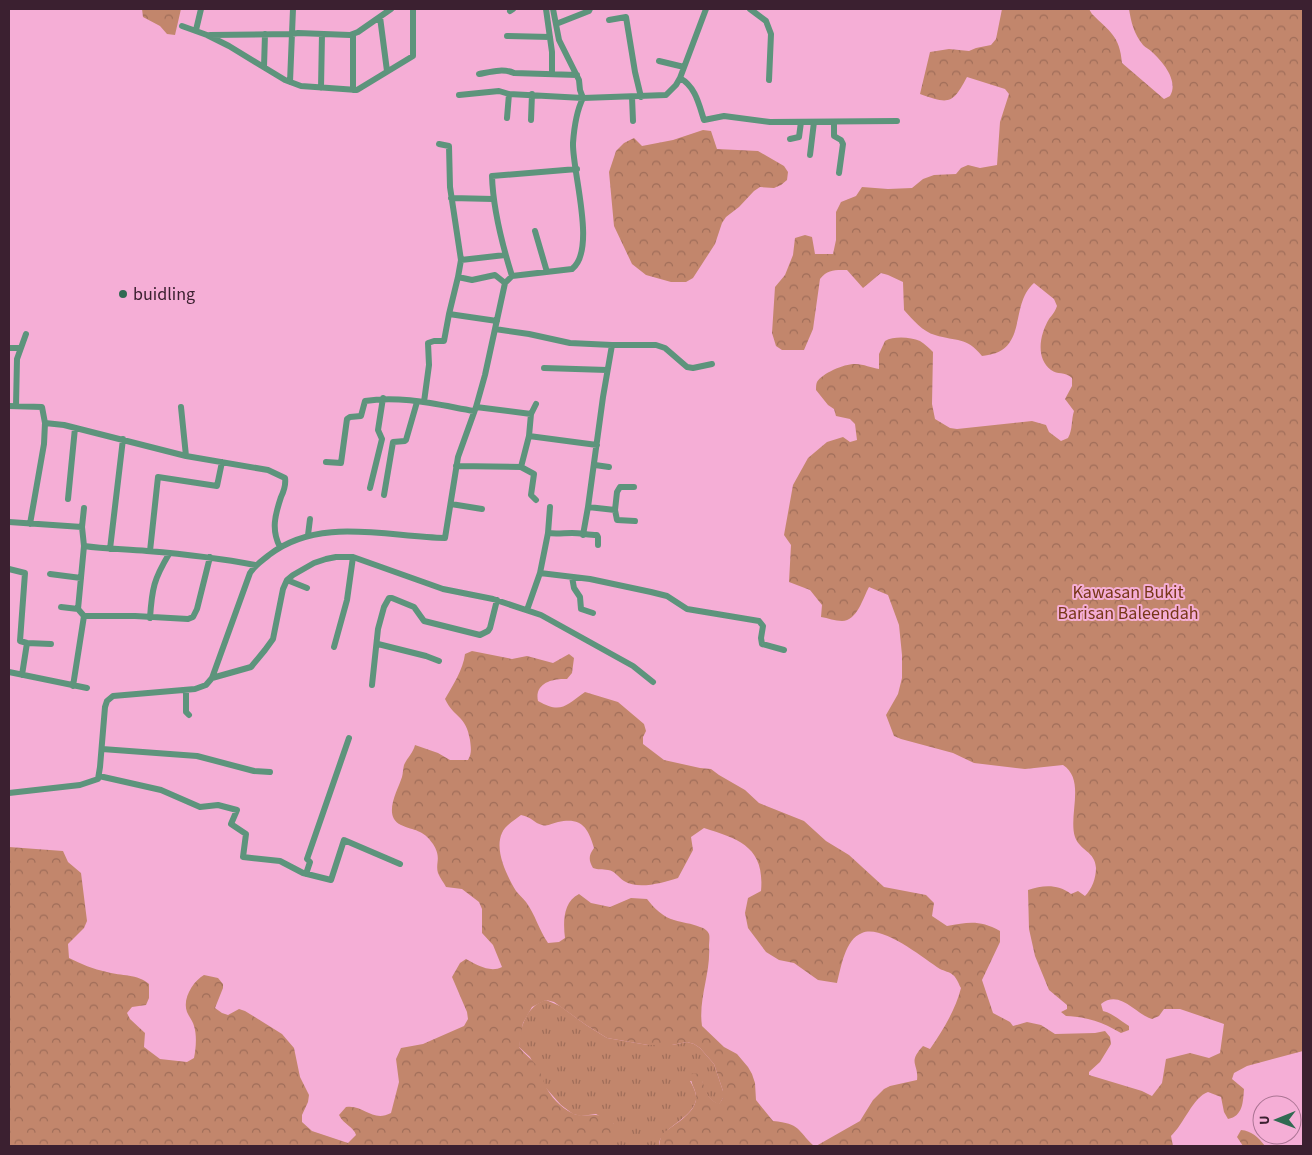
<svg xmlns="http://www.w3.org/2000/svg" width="1312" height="1155" font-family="'Source Sans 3',sans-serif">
<defs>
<pattern id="grass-tufts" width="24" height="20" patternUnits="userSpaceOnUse" patternTransform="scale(1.25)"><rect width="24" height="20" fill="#c2866c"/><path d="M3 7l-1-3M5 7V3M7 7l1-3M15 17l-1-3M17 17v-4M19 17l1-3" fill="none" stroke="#9f6d59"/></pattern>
<pattern id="forest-crowns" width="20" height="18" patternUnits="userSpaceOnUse" patternTransform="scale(1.25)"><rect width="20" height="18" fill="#c2866c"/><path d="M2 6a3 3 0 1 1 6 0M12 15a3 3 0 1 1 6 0" fill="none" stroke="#9f6d59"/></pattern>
</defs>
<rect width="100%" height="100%" fill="#f5aed6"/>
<path fill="url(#grass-tufts)" d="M546 1000 560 1006 586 1025 607 1038 648 1045H672L687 1042 694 1044 700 1048 714 1064 723 1091V1098L719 1105C709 1099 704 1093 702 1081H690C693 1086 697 1094 696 1100 692 1120 658 1128 659 1146H614V1124L596 1114 581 1116 573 1114 561 1105 545 1087 530 1057 519 1047C520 1027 526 1006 546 1000Z"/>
<path fill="url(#forest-crowns)" d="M142 9H181L175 35 167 34 160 26 143 17Z
M1002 9H1089L1092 14C1109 31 1120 36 1122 63L1164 99 1170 96C1179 81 1163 62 1152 52 1149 49 1146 48 1143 45 1134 34 1131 22 1129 9H1303V1051L1247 1066 1234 1073 1232 1079 1244 1089C1243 1102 1243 1116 1228 1119L1224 1112 1221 1097 1208 1092C1193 1097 1184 1124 1171 1136L1173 1146H816L860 1121 873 1100 884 1089 890 1086 917 1080C919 1064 907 1063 923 1046L930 1049C943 1030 955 1011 961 988 959 985 957 978 953 975 950 972 944 971 940 969 923 958 882 924 862 933 845 939 841 968 837 983L818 980 794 963 779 960 766 952 748 928 745 913 748 898 761 891C765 847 739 839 704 828L691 837 693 850 678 878C662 883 638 890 624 881 618 877 615 871 608 870 602 869 598 870 593 868 588 859 589 855 594 848 588 827 581 817 558 822 552 823 548 827 542 825 534 823 532 817 521 815 515 820 505 825 502 833 494 850 507 876 516 891 519 895 523 898 526 902 535 914 539 930 548 943L559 942 565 938C563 922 563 902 579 894L591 903 610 907 631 898 647 899C653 907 664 918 674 920 683 923 691 923 700 927 704 928 708 931 709 934 710 937 709 943 709 946 711 973 698 999 702 1026L724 1047 737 1054 748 1067 752 1074 755 1083 756 1100 773 1121C801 1124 796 1129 814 1146H659L661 1135C671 1126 698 1113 696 1096 695 1086 689 1084 692 1073L700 1074C705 1087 705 1098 719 1104L723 1098V1091L714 1064 700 1048 694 1044 687 1042 672 1045H648L607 1038 586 1025 554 1002 546 1000 532 1007 523 1023 519 1047C525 1055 532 1059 538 1067 541 1073 542 1079 545 1085 550 1096 561 1108 572 1113 583 1119 595 1111 610 1118L614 1124V1146H9V847L63 851 68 862 81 873 87 921 84 928 68 944 69 958C81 964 93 969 107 972 121 976 138 974 149 984V998L146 1005 132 1007 127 1013 130 1019 145 1033 144 1047 160 1059 187 1062 194 1058C196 1049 197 1035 194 1026 193 1021 189 1017 187 1012 182 999 193 981 204 975L218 978 223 984V988L215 1008 222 1013 228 1015 239 1009 245 1011 282 1034 294 1048 300 1077 309 1095 308 1102 302 1115V1122L312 1131 348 1143 356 1135C354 1127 344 1125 339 1115L346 1107C364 1104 372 1123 391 1113L399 1082 396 1059 401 1048 423 1044 464 1026 468 1019 467 1012 452 977 460 963 466 959C477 965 490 973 502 967L493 945 482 933V909L479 902 462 889 446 887C444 883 440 878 438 873 435 863 442 858 433 844 423 829 414 831 401 825 382 816 398 790 402 777 403 773 403 769 404 765 407 758 413 753 415 745L438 753 450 760H468C472 753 471 748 470 740 466 715 454 718 445 699 453 685 463 670 465 654L472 651 512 659 527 656 553 663 569 654 574 658 572 673 567 679C553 678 534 683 538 701 561 714 565 706 585 692L618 702 644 724 646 731 643 737V744L664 760 700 768 711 769 719 775 745 790 759 803 804 821 826 841 849 855 884 887 926 895 934 903 932 916 947 926C969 922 980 920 1000 931V942L982 980 993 1013 1010 1022 1013 1026 1027 1022 1041 1025 1055 1034 1095 1033 1105 1031 1110 1037 1111 1044 1100 1062 1089 1072V1075L1142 1091 1152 1096 1162 1083 1166 1059 1190 1053 1209 1058 1220 1053 1224 1024 1180 1009H1164L1159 1016 1152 1019C1135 1014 1120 989 1101 1004L1103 1011C1114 1014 1119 1020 1129 1026V1030L1121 1033C1102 1022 1088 1017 1066 1016L1061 1012 1067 1009V1005L1049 990 1035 956 1029 929 1028 890C1043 885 1058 884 1071 894L1078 891 1085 896C1092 889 1096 878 1096 868 1095 851 1080 851 1075 837 1068 815 1086 780 1063 765L1025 769 974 763 953 753 901 739 894 736 886 715 898 694 902 678V655L899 625 888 595 869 587C863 598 857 621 842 621 835 621 828 618 821 617L822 605 810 590 789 582 791 545 784 535 793 485 808 458 827 442 843 437 850 442 857 440 855 424 850 419 836 416 834 409 828 405 816 390C816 387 816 384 817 382 822 373 846 363 856 364 863 364 872 368 879 369V354L885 341C894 336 910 337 920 341 925 344 929 348 933 352L932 404 935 419 950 428 957 429 1032 421 1046 425 1049 432 1061 441 1068 438C1073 429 1071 420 1074 411L1065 399 1072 386V378C1064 371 1058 375 1051 370 1035 358 1040 334 1049 319 1052 315 1055 312 1057 306L1054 299 1034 283C1008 306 1030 352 982 356 966 336 957 342 935 335 923 332 912 319 904 310L903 282 888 275 881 273 863 288 847 270C835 270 828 269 820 279L813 329 804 350H782L776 346 772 333 775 287 785 275 793 255 795 238 805 235 812 237 815 254H833L836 240V212L841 202 856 196 862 187 888 189 912 188 923 179 934 175 956 174 961 168 968 165 980 168 997 165 1000 122 1009 94 1005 89 967 77C952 105 949 104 920 94L930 52 949 49 969 51 976 48 991 45 996 39Z
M703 130 711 131 717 149 758 151 784 166 788 172 787 180 781 185 774 188 760 187 754 191 739 207 726 217 722 223 715 244 693 278 686 282H671L646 275 632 264 614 226 609 172 616 151 624 143 634 138 642 146 673 140Z
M1241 1130C1252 1131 1258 1137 1265 1146H1243L1237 1137Z"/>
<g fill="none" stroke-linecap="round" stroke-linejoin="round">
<path stroke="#5d947c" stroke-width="6" d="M546 9 552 52V74
M750 9 766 21 771 34 769 80
M510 11 513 9
M380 17 387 71
M609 20 626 17 635 72 641 97
M556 24 589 11 590 9
M182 26 207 35 229 46 285 80 301 86 357 90 413 56V9
M196 30 201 9
M353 34V90
M210 35 292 34 298 33 350 35 358 32 391 9
M507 36 550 37
M659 61 684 67
M264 67 265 34
M479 74C490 72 503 68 514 73L577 75
M680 78C696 87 699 105 704 120L724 116 770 122 897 121
M290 82 293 9
M321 88 322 34
M459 95 499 91 509 94 583 98 666 95 676 85 680 78 706 9
M632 97 633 121
M507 118 509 94
M531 120 532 94
M834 122V136L841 140 843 144 839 173
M790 139 799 137 801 122
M439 144 449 146 450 187 461 260 505 255
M810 155 814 122
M451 198 493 199
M535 231 547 272
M512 276C502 244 493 210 492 176L577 169
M458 277 461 260
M497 321 449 314 458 277 472 280 495 275 505 283
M495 329 529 334 570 343 612 345H656L665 348 687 367 693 368 712 364
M612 345 603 397 588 507 615 510 617 492 620 487H634
M9 348H20
M544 368 607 370
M424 402 429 365 428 343 434 341H444L449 314
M536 404 531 414 529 436 597 445
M9 406 42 407 45 423 64 425 186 456 268 470 285 478C286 485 284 491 281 497 275 515 271 530 280 547
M16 406 17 359 26 334
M181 407 186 456
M476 407 531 414
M326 462 341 463 347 419 350 417 361 416 365 401C401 395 439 405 474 411
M595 465 609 467
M456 466 521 467 529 436
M521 467 534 474 531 495 536 500
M370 488 382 439 378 430 383 398
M384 495 393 442 405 441 406 440 417 402
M68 499 75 428
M451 504 482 509
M615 510 617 520 635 521
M9 522 82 527
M30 524 44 444 45 423
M548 533C556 534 564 533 572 533 581 533 588 535 597 535L598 537V545
M308 535 310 519
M583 535 588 507
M84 546C105 549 126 549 147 551 183 554 219 558 255 565
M110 549 123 439
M150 551 158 477 217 486 222 462
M9 569 25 573 20 641 27 643 51 644
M540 573 548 533 550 507
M50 574 81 578
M572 577 574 588 580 597 581 609 593 613
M287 580 307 588
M61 607 78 609 84 616H135L188 619 193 617 197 609 210 557
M78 609 84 546 82 527 84 508
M527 610 540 573 590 579 651 592 667 596 687 609 759 621 763 626 761 638 762 644 784 650
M150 618C152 588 154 579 169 554
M378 644 426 656 439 661
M334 647 347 600 353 557
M9 672 87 688
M22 675 27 643
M212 678 251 667 265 650 273 639 283 589 287 580 293 575 314 563 326 559 336 557H353L443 589 493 599 541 615 633 666 653 682
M372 685 378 629 384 607 389 598H392L414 607 424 621 480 635 488 631 490 628 497 600
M73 686 84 616
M186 690V712L189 715
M102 749 197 756 254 771 270 772
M99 776 161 790 200 807 218 805 237 810 231 824 246 834 243 857 280 861 303 873 331 880 344 840 400 864
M9 793 80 785 98 779 100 767 105 707 107 701 113 696 195 689 206 685 212 678 250 573C255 565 262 561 269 555 319 516 387 537 445 538L458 457 476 407 485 375 505 283 512 276 572 269C597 250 572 171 573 143 574 129 577 110 583 98L580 90 579 80 559 40 553 9
M306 874 310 862 307 859 349 738"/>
</g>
<circle fill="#306a52" stroke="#f5aed6" stroke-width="2" cx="123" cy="294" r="5"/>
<g text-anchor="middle" stroke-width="4" stroke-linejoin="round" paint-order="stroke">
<g font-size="18" fill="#3b2030" stroke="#f5aed6" text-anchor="start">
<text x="133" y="300">buidling</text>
</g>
<g font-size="18" fill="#773718" stroke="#f5aed6">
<text x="1128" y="598">Kawasan Bukit<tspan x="1128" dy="21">Barisan Baleendah</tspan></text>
</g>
</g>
<rect width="1312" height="1155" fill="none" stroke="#3b2030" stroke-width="20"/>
<g transform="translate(1277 1120) rotate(269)"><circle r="24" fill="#f5aed6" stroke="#ab7594"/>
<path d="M0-4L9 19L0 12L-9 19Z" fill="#306a52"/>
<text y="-8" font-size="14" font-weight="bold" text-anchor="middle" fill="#3b2030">U</text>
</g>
</svg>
